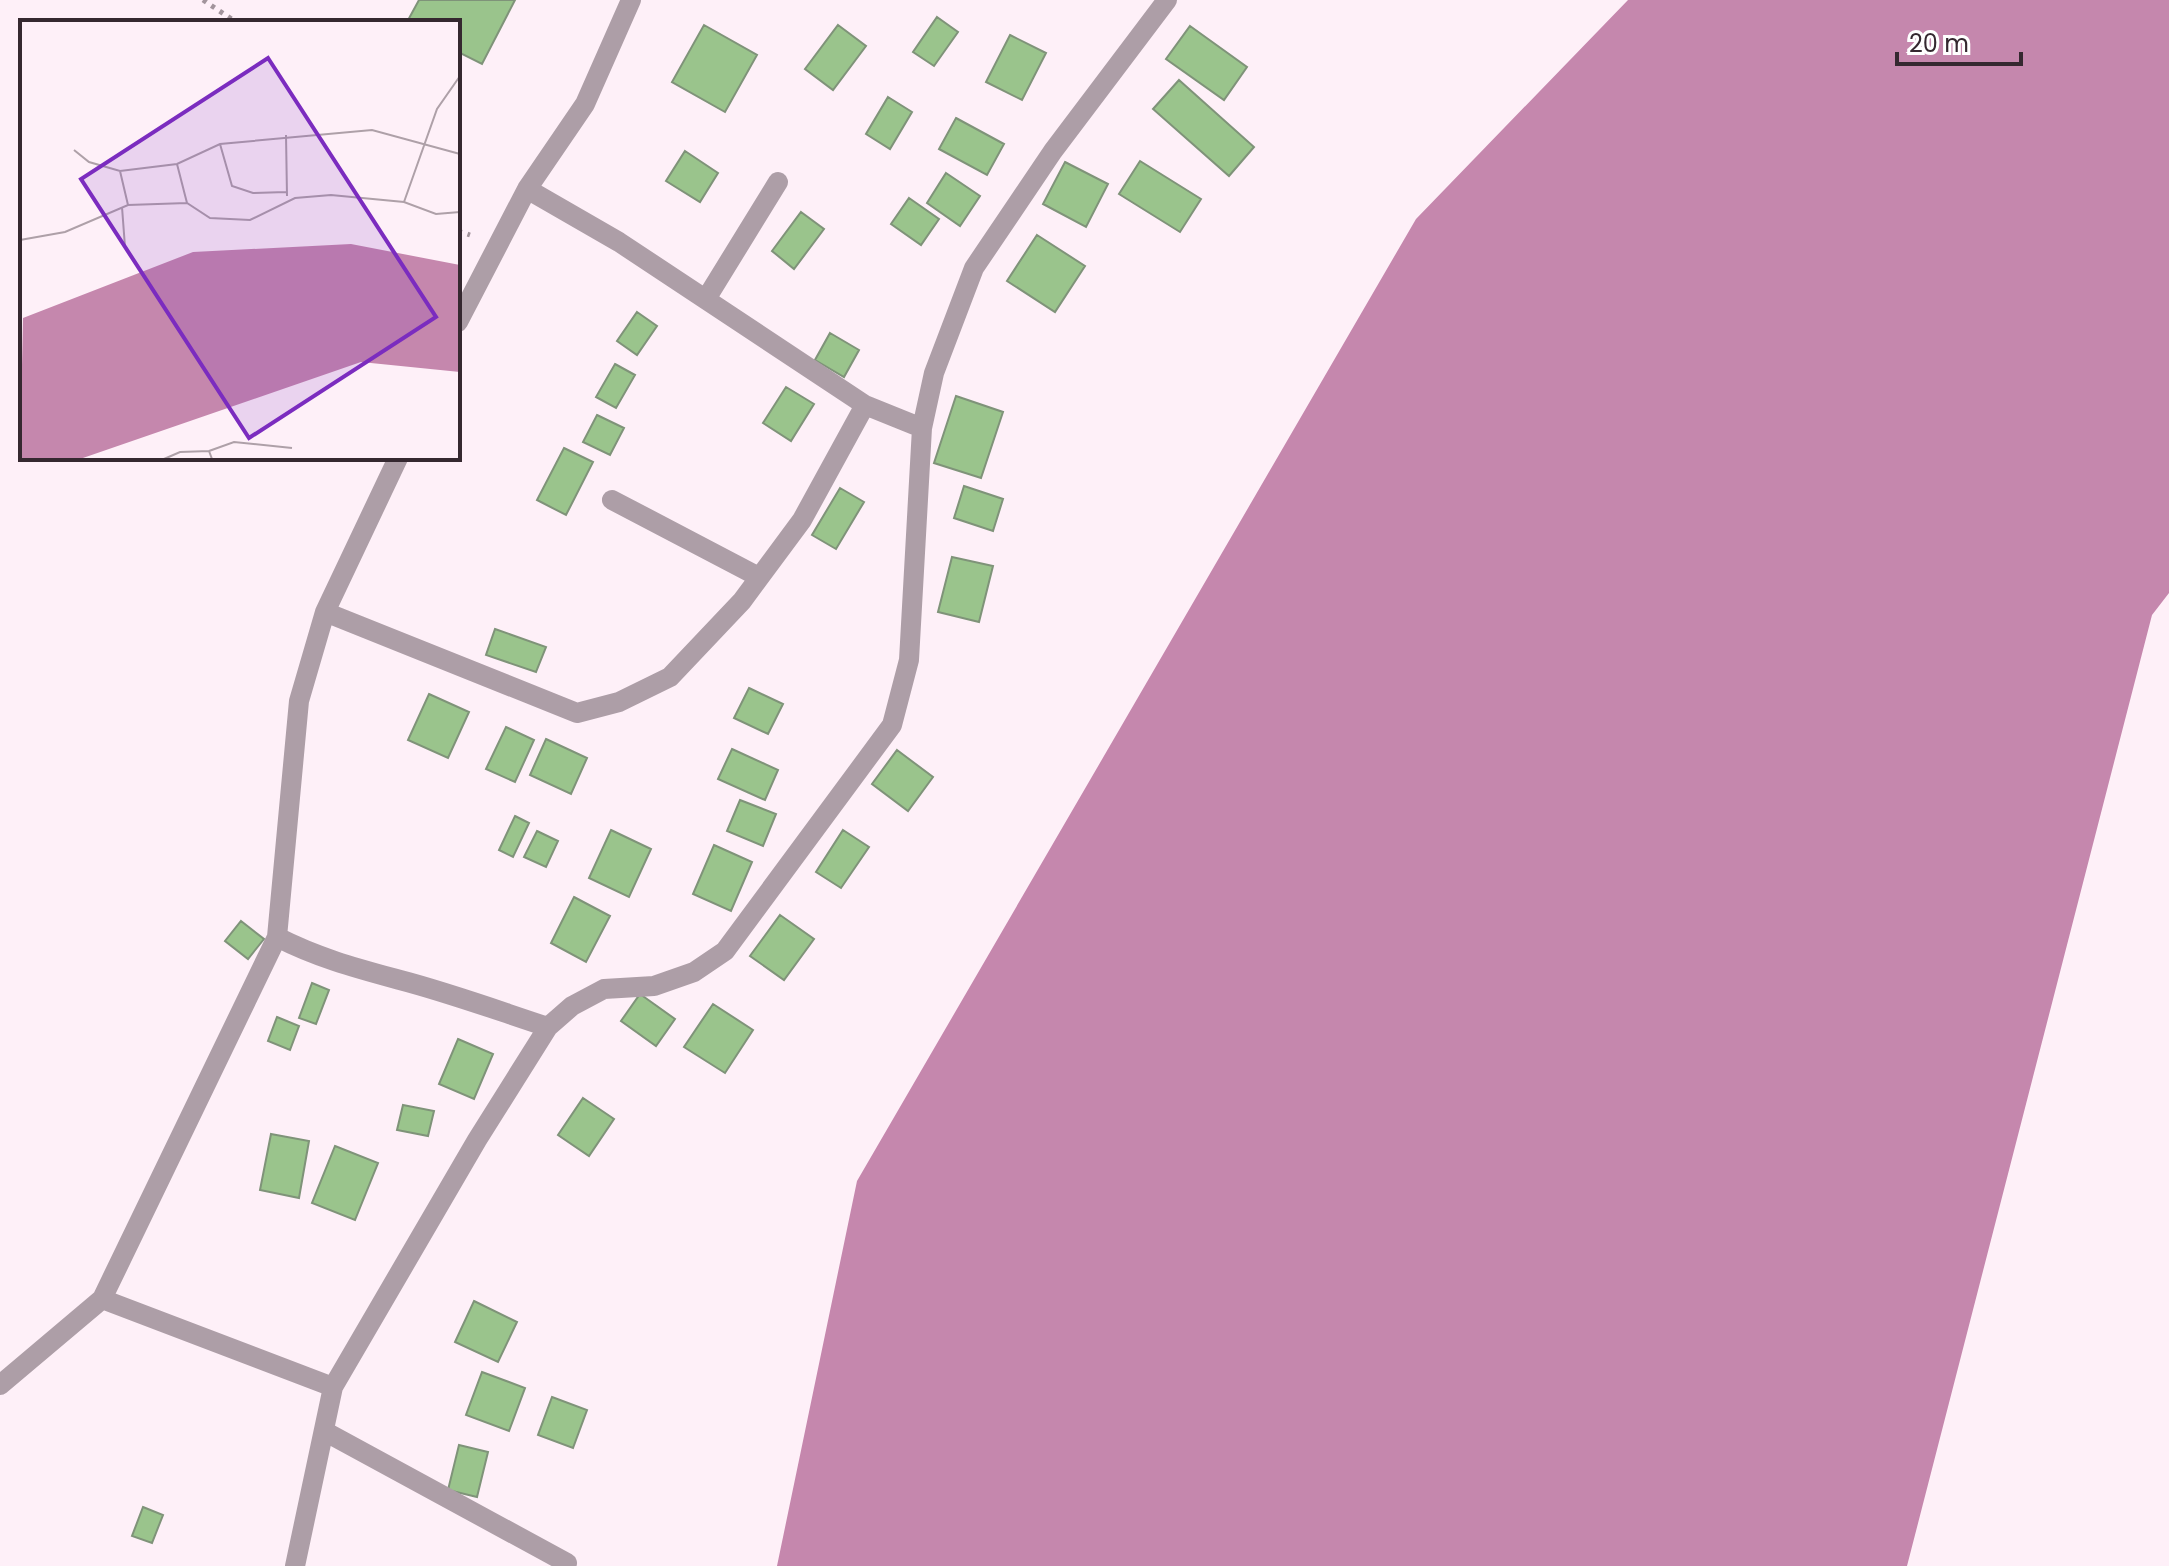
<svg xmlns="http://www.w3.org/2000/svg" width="2169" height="1566" font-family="Poppins,sans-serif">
<rect width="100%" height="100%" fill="#fef0f8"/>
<path fill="#c587ad" d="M1628 0H2169V593L2152 615 1907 1566H777L857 1181 1416 219Z"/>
<path fill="#9ac48c" stroke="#7f9379" stroke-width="2" d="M419 0H515L482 64 458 52V22H407Z
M937 17 958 32 934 66 913 52Z
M704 25 757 55 725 112 672 82Z
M838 25 866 46 833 90 805 69Z
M1190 26 1247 67 1224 100 1166 59Z
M1010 35 1046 53 1022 100 986 82Z
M1179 80 1254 147 1229 176 1153 109Z
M888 97 912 112 890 149 866 134Z
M956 118 1004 144 987 175 939 149Z
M685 151 718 173 700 202 666 181Z
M1140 161 1201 199 1180 232 1119 194Z
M1065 162 1108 184 1086 227 1043 204Z
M946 173 980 196 960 226 927 203Z
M909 198 939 219 921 245 891 224Z
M801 212 824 229 794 269 772 251Z
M1037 235 1085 266 1055 312 1007 281Z
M637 312 657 326 637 355 617 341Z
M830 333 859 350 844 377 815 360Z
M615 364 635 375 616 408 596 397Z
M786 387 814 404 791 441 763 423Z
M956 396 1003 412 981 478 934 463Z
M597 415 624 428 610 455 583 442Z
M564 448 593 462 566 515 537 500Z
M964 486 1003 499 993 531 954 518Z
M840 488 864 502 836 549 812 535Z
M952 557 993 566 979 622 938 612Z
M495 629 546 647 536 672 486 655Z
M749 688 783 704 768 734 734 718Z
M429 694 469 712 448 758 408 740Z
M506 727 534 740 515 782 486 769Z
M546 739 587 758 571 794 530 775Z
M732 749 778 770 765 800 718 779Z
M897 750 933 777 908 811 872 784Z
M740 800 776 814 763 846 727 831Z
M515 816 529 823 513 857 499 850Z
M611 830 651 849 629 897 589 878Z
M843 830 869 847 841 888 816 872Z
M537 831 558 841 546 867 524 857Z
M714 845 752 862 731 911 693 894Z
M574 897 610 916 586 962 551 943Z
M780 915 814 939 784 980 750 956Z
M241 921 264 939 248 959 225 941Z
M312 983 329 990 316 1024 299 1018Z
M640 994 675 1019 656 1046 621 1021Z
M713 1004 753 1030 725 1073 684 1047Z
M277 1017 299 1026 290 1050 268 1041Z
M458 1039 493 1054 474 1099 439 1084Z
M583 1098 614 1119 589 1156 558 1135Z
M403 1105 434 1111 428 1136 397 1130Z
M271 1134 309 1141 299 1198 260 1190Z
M335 1146 378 1163 355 1220 312 1203Z
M474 1301 517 1322 498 1362 455 1342Z
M482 1372 525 1388 509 1431 466 1415Z
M552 1397 587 1410 573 1448 538 1435Z
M459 1445 488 1452 477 1497 448 1490Z
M143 1507 163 1515 152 1543 132 1536Z"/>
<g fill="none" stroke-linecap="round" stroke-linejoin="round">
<path stroke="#a2949c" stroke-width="5" stroke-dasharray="4 6" stroke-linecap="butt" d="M203 0 236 22
M458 231 470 235"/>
<path stroke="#ad9ea7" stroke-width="20" d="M527 189 619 242 865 405 922 428
M706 299 778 182
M458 322 527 189 585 104 631 0
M612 500 759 577
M325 612 577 713 619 702 670 677 742 601 802 520 865 405
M277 937C318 958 356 968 400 980 450 993 499 1011 548 1027
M102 1299 333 1387
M0 1385 102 1299 277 937 299 701 325 612 398 458
M324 1431 567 1563
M295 1566 333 1387 477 1140 548 1027 572 1006 604 989 654 986 694 972 725 951 892 725 909 660 922 428 934 373 974 268 1053 151 1167 0"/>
</g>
<g transform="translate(20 20)">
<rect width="440" height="440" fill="#fef0f8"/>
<path d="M331 224 440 245V352L341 342 60 439H0L3 298 173 232Z" fill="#c587ad"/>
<path fill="none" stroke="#aea0a8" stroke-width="2" d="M266 115 267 176M200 124 212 166 233 173 266 172M54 130 69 142 100 151 157 144 200 124 352 110 440 134M157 144 167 183M100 151 108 185M384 182 417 89 440 56M102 187 105 227M0 220 45 212 108 185 167 183 190 198 230 200 275 178 311 175 384 182 416 194 440 192M189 431 214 422 272 428M144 439 160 432 189 431 192 439"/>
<path fill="#7b2cbf" fill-opacity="0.15" stroke="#7b2cbf" stroke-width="4" d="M248 38 416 297 229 418 61 159Z"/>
<rect width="440" height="440" fill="none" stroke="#352830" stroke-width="4"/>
</g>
<path d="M1897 52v12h124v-12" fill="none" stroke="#352830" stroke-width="4"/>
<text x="1909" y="52" font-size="24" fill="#352830" stroke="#ffffff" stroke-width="6" paint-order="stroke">20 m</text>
</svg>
